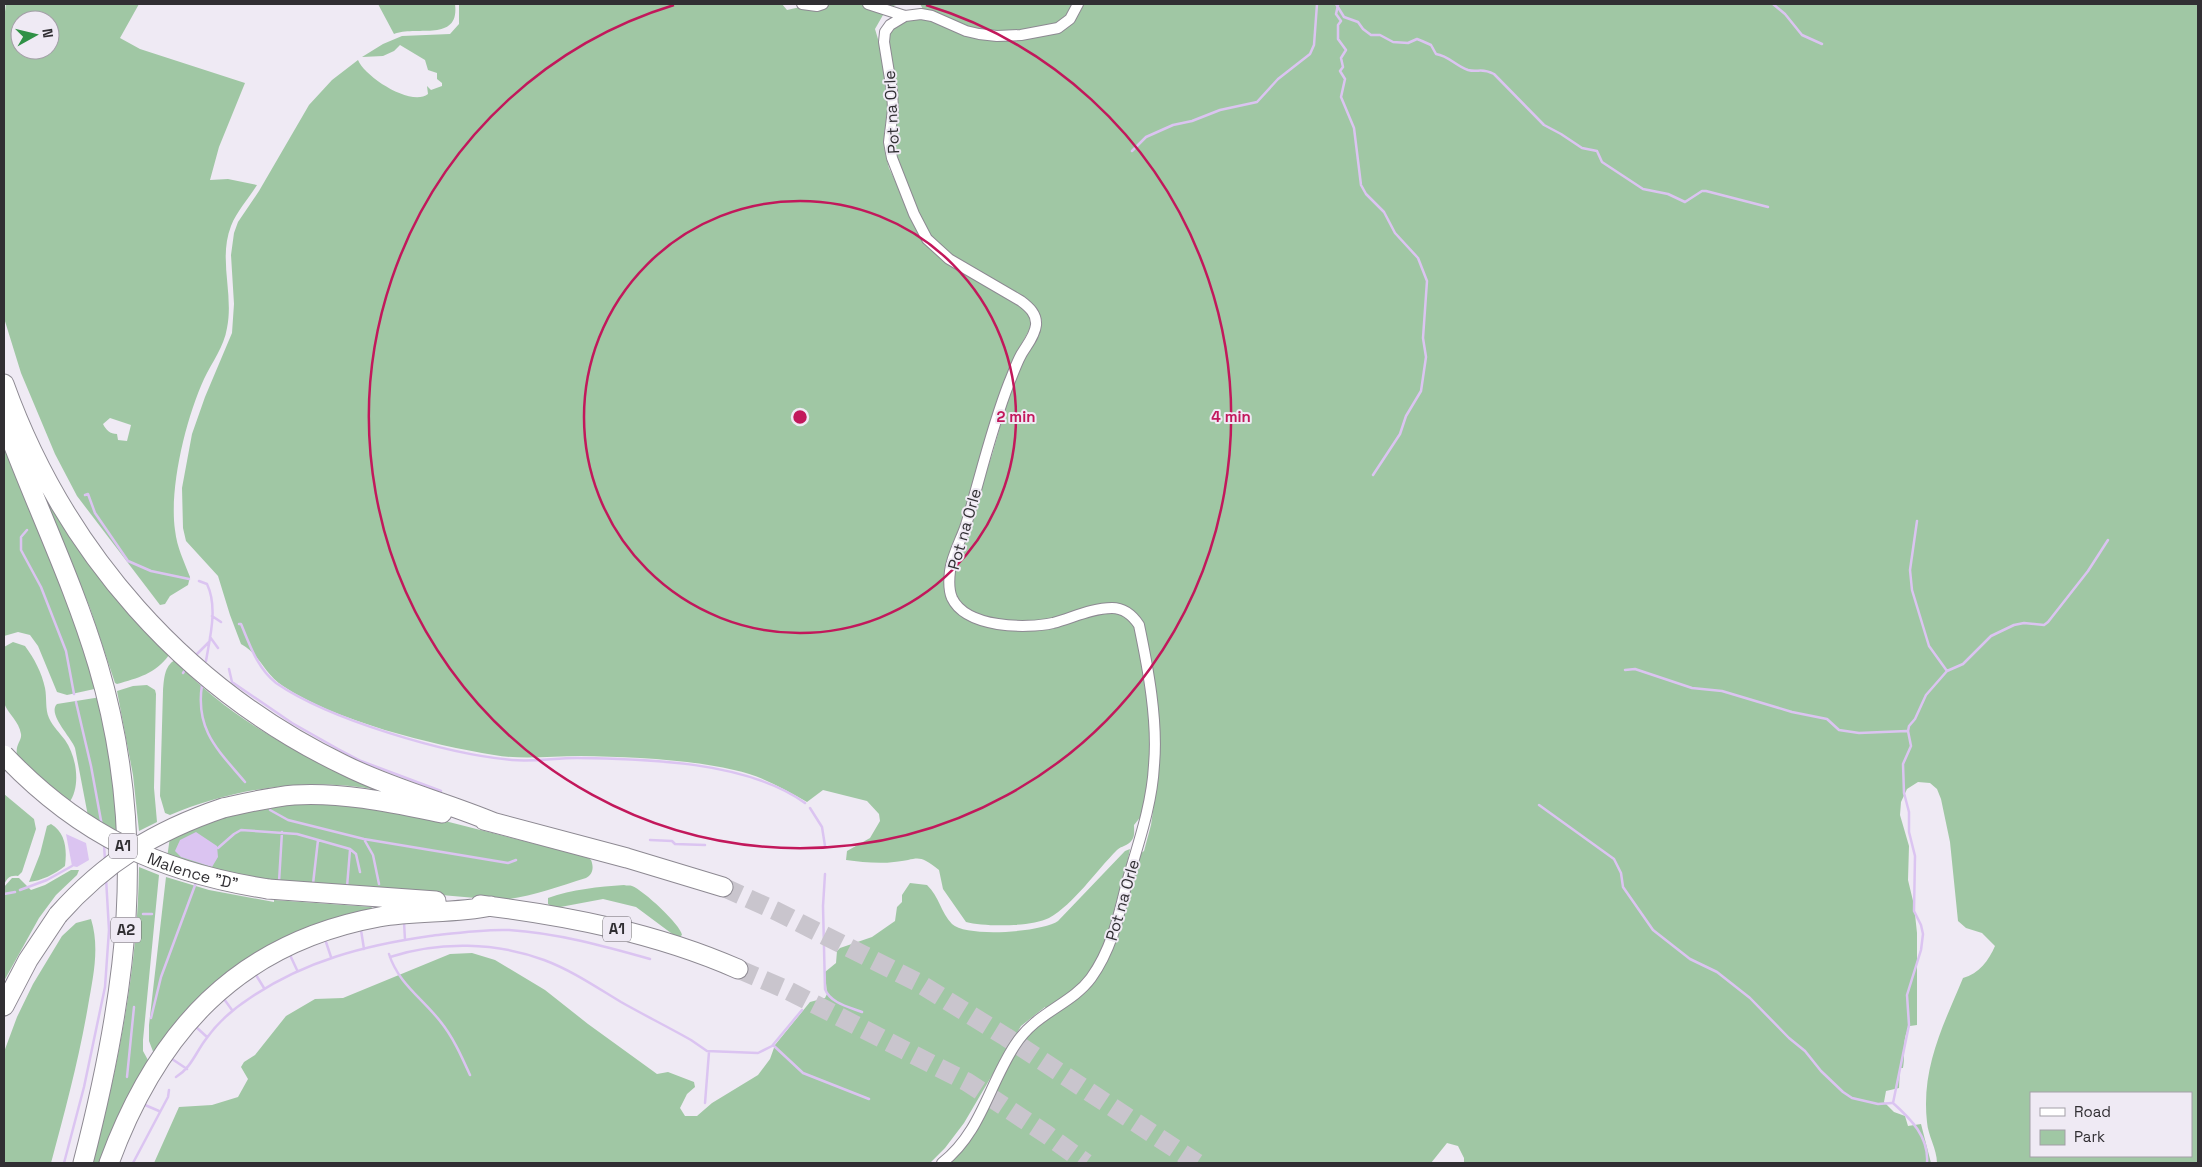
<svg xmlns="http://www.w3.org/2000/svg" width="2202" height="1167" font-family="'Space Grotesk',sans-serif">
<rect width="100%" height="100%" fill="#efeaf4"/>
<path fill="#a0c7a4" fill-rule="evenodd" d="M6 4H139L120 38 140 49 245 83 219 147 210 180 228 179 257 185C249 198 237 211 231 226 218 259 234 294 227 328 224 347 212 362 204 379 186 418 169 488 175 530 177 548 184 561 190 577L188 585 170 596 165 604 160 605 77 496 55 454 21 373 4 318V19ZM20 20H50V50H20ZM110 418 131 425 127 441 118 440 117 434C110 434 106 430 103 424Z
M378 4H455C460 43 416 25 394 34Z
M459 4H782L787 10 814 4H899L887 8 875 29 883 56 889 99 884 137 886 156 889 168 923 239 1021 306 1031 316 1033 323 1016 354 949 559 952 606 1018 629 1103 612 1124 615 1135 626 1151 726 1149 775 1142 815 1134 825C1134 830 1135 836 1132 840 1128 846 1121 846 1117 850 1096 871 1074 904 1049 918 1031 927 985 927 966 922L943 889 939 870C917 852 918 860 894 862 879 864 861 862 846 860L847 851 870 838 880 821 879 814 867 801 823 790 807 802C784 789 760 775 734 770 688 759 628 757 580 756 551 756 523 760 494 755 432 745 335 721 283 686 264 674 260 654 241 644L230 615 218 576 186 541 183 528 182 488 192 434 205 397 232 333 234 304 231 255 234 233 238 222 259 191 309 105 332 80 358 60C365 77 411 107 428 94L427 86 431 90 442 86V83L437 79V73L428 70 425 60 400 45 394 51 383 56 362 57 383 44 402 36 450 34 459 24Z
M920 4H1073C1069 11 1066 18 1059 22 1043 31 1001 34 982 32 967 30 940 16 924 11Z
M1084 4H2198V1163H1937C1937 1149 1928 1136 1927 1122 1921 1068 1943 1026 1963 978 1979 974 1989 960 1995 946L1982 933 1966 928 1958 921 1950 842 1941 799 1937 789 1930 783 1918 782 1907 789 1901 802 1900 815 1909 846 1908 880 1914 905 1917 933V1025L1910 1026C1901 1039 1906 1053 1903 1068H1900L1899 1088 1886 1091 1884 1102 1894 1112 1905 1116 1908 1126 1921 1124 1931 1163H1464V1158L1458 1146 1447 1143 1431 1163H941L950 1155 1023 1038 1049 1015 1045 1007 1021 1026 964 1123 945 1148 930 1163H154L179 1107 212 1105 238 1097 248 1079 241 1067 244 1062 255 1055 286 1016 315 999 343 998 450 954 472 953 495 960 545 990 588 1024 657 1074 668 1072 694 1082 695 1087 687 1094 680 1108 685 1116H697L712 1103 758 1075 770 1059 775 1045 810 1002 825 998 827 994 825 972 836 963 837 951 840 948 872 937 895 921 897 907 902 902V895L910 883 927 885C939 896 941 913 952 924 967 938 1043 932 1058 921L1125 851 1130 849 1125 875 1137 856 1144 851 1151 825 1157 783 1159 727 1146 645 1126 607C1089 614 974 642 956 595 952 584 955 572 956 561L992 455 1010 392 1025 356 1040 331 1042 321 1038 312 1025 298 945 252 928 235 899 165 893 136 897 98 896 78 887 38 889 30C898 24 908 16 920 17 938 19 954 31 971 36 994 44 1032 40 1055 33 1069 29 1079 16 1084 4ZM2031 1093H2191V1156H2031Z
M4 439 52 558 99 688 67 695 57 692 38 646 30 635 18 632 4 636Z
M41 491 131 615 168 653 169 655C155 674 138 678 117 684L115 683 90 608Z
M13 642 25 646C34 658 42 673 45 688 47 698 45 709 49 718 53 727 60 733 65 740 77 757 81 787 69 803L56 793 17 756C15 744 22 741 21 734 19 721 8 714 4 703 1 693 4 659 4 647Z
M175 660C230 721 305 757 378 790 307 777 235 788 170 815L165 813 160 796 163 691C164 680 164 666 175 660Z
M147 685 155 690 156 694 154 788 157 822 139 831 133 775 117 691 133 686Z
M101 697 123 838 88 816 75 748C71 737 47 714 57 704Z
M4 794 34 819 36 829 22 872 18 876C10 875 7 878 4 885Z
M321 801 445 821 587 857 591 860C594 867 593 875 586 878 557 887 529 898 499 900L256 879 167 858 170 837 252 808Z
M51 824C66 833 67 850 65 866 55 874 41 881 29 882L40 854 47 826Z
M139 867 159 875 143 1040V1051L149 1062 102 1163H93C118 1066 138 968 139 867Z
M71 870H79L77 875 56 895 39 918 4 981V887L12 878H19L31 890 45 885Z
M166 877 209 890 274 902V900L372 907 370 910 303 931 154 1054 149 1041V1025Z
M624 885C627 886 630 885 632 886 643 890 681 925 682 935L678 938 675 936 636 907 603 899 555 908 548 904V898C572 889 599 887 624 885Z
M91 919C100 948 93 977 88 1006 79 1059 65 1111 51 1163H4V1052L17 1017 33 984 62 936 76 923Z"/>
<path fill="#dbc4f1" d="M196 832 217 846 218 857 212 867 181 857 175 851 180 840Z
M66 834 86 843 89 860 77 867 72 866Z"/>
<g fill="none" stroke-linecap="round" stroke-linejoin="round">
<path stroke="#dbc4f1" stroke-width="2.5" d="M1336 4 1344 17 1358 22 1363 29 1371 35H1380L1393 42 1408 43 1417 39 1422 41 1431 45 1436 54C1449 56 1456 66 1468 70 1479 73 1480 67 1494 74L1544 125 1561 134 1582 148 1597 151 1602 162 1643 189 1668 194 1685 202 1702 191H1706L1768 207
M1773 4 1785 14 1802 35 1822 44
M1338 5 1336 14 1341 21 1338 25V39L1346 50 1341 58 1343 67 1340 71 1345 79 1341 97 1354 128 1361 185 1366 194 1384 212 1395 233 1418 258 1427 281 1423 338 1426 357 1421 391 1406 416 1400 434 1373 475
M1132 151 1146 137 1173 125 1192 121 1220 110 1257 102 1278 79 1310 54 1314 45 1317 4
M85 495 88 494 95 513 128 561 151 571 189 579
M1917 521 1910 570 1912 590 1929 646 1947 671
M27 530 21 537V550L41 587 66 651 74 694
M199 581 207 584C218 607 210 637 206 661
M212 616 221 622
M239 624H241C250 645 257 668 276 683 330 720 446 754 512 760 534 762 555 758 577 758 646 759 747 761 805 803
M210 637 218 648
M196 655 209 642
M229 669 232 682 292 723 338 749 361 761 441 791
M1625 670 1635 669 1692 688 1722 691 1792 712 1827 719 1839 730 1859 733 1907 731
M183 673 185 670
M202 685C195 730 218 750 245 782
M76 702 91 766 102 826
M1539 805 1614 859 1621 873 1623 887 1653 930 1690 959 1717 972 1750 998 1789 1038 1805 1051 1821 1071 1843 1092 1852 1098 1878 1104 1892 1103
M810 808 822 827 825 846
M270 810 288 820 364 839 508 863 516 860
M650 840 672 841 675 844 705 845
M365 841 373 855 379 884
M104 844 105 861
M218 848 234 834 241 830 297 834 350 849 356 854 360 872
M825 874 823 906 825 989C830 1003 849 1007 862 1012
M279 882 282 832
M313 884 318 840
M347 887 350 850
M20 890 47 880 72 866
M4 894 15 892
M143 914H152
M404 922 405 940
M361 930 364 949
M325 939 331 957
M389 954C398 983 422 998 440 1021 453 1037 461 1055 470 1075
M290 955 297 970
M390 957C439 941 496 942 544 960 571 970 596 987 621 1002 644 1015 668 1027 691 1040L707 1051 758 1053 772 1046 802 1010
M256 975 264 988
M224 999 232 1010
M151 1018 161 977 197 880
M196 1027 207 1037
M773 1045 803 1073 869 1099
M172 1059 187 1069
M127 1077 134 1007
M176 1077C191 1068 196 1052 206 1039 218 1022 233 1009 250 998 304 961 366 945 430 936 456 933 483 929 509 930 557 933 604 946 650 959
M705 1103 709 1052
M145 1105 159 1111
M64 1163 84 1087 105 987 109 930 106 878
M133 1163 168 1097 169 1090
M1927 1163C1929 1137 1911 1119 1893 1103L1909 1025 1907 995 1921 950 1923 934 1921 925 1914 911 1915 856 1909 832V812L1904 793 1903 764 1911 746 1908 731 1909 726 1915 719 1926 695 1947 671 1963 664 1991 636 2014 625 2024 623 2044 625 2048 622 2088 571 2108 540"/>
<path stroke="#c9c5cd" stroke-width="19" stroke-dasharray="19 9" stroke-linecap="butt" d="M723 887 776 911 917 982 1006 1037 1197 1163
M738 969 785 989 967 1082 1046 1134 1086 1163"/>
<defs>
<path id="minor" d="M802 4 817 6 823 4
M868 4 905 16
M942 1163C981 1133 989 1084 1015 1045 1036 1012 1071 1005 1091 978 1111 950 1118 919 1126 886 1137 847 1152 806 1154 765 1158 721 1148 668 1139 625 1133 616 1124 608 1112 608 1092 608 1072 618 1053 623 1026 629 966 628 952 598 949 591 949 579 950 571 952 555 961 540 966 525 980 478 991 429 1009 383 1013 374 1016 364 1021 355 1026 346 1035 336 1036 325 1037 314 1029 307 1021 301L949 259 927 239 914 214 892 158 889 142 893 109 892 91 884 42 885 32 890 25 905 16 921 14 932 16 966 31 979 34 997 36 1021 35 1058 28 1070 19 1078 4"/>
<path id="motorway" d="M4 384C64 551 184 688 344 765 392 789 445 802 495 823
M4 420C34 502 73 581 98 665 149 837 127 993 83 1163
M223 808C246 803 270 797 294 795 344 792 393 803 442 813
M484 820 627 858 723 887
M268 889 436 901
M480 905C568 916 656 933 738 969
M4 1006 28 960 58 915
M109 1163C157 1032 237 943 379 917 416 910 454 914 491 906"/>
</defs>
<use href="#minor" stroke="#8d8992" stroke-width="12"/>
<use href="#motorway" stroke="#8d8992" stroke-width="21"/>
<use href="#minor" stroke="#fff" stroke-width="10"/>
<use href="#motorway" stroke="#fff" stroke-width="19"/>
<defs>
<g id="motorway-bridge">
<path id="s1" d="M4 755C80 835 159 872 268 889"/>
<path d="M58 915C105 862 155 831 223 808"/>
</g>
</defs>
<use href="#motorway-bridge" stroke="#8d8992" stroke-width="21" stroke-linecap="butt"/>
<use href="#motorway-bridge" stroke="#fff" stroke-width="19"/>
</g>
<g fill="none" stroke="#c2185b" stroke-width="2.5">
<circle cx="800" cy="417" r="216"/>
<path d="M926 5A431 431 0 1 1 674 5"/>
</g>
<g text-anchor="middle" stroke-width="4" stroke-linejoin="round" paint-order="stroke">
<g fill="#efeaf4" stroke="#6a676d" stroke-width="1">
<rect x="109" y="833.5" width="28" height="25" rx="4"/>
<rect x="603" y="916.5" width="28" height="25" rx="4"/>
<rect x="111" y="917.5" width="30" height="25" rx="4"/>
</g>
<g font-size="15" font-weight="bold" fill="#312f33">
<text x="123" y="851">A1</text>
<text x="617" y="934">A1</text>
<text x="126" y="935">A2</text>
</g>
<g font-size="16" fill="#312f33" stroke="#efeaf4">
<text transform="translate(891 112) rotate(-93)" y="6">Pot na Orle</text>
<text transform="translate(964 529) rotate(-74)" y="6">Pot na Orle</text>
<text dy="6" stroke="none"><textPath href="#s1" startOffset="225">Malence "D"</textPath></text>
<text transform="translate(1122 900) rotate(-74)" y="6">Pot na Orle</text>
</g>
</g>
<circle cx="800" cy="417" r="8" fill="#c2185b" stroke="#efeaf4" stroke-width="2.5"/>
<g font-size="15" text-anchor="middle" font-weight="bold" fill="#c2185b" stroke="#efeaf4" stroke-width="4" stroke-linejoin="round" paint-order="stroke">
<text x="1016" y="422">2 min</text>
<text x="1231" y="422">4 min</text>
</g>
<rect width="2202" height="1167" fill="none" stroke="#312f33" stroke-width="10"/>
<rect x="2030" y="1092" width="162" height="65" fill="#efeaf4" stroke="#a39fa7"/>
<rect x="2040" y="1108" width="25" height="8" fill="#ffffff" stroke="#a39fa7"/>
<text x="2074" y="1117" font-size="15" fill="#312f33">Road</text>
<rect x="2040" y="1130" width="25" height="15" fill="#a0c7a4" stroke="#a39fa7"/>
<text x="2074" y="1142" font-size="15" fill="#312f33">Park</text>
<g transform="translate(35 35) rotate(82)"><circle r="24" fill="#efeaf4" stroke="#a39fa7"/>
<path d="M0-4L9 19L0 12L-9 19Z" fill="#2f9146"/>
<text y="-8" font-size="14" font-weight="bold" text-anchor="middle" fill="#312f33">N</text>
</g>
</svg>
